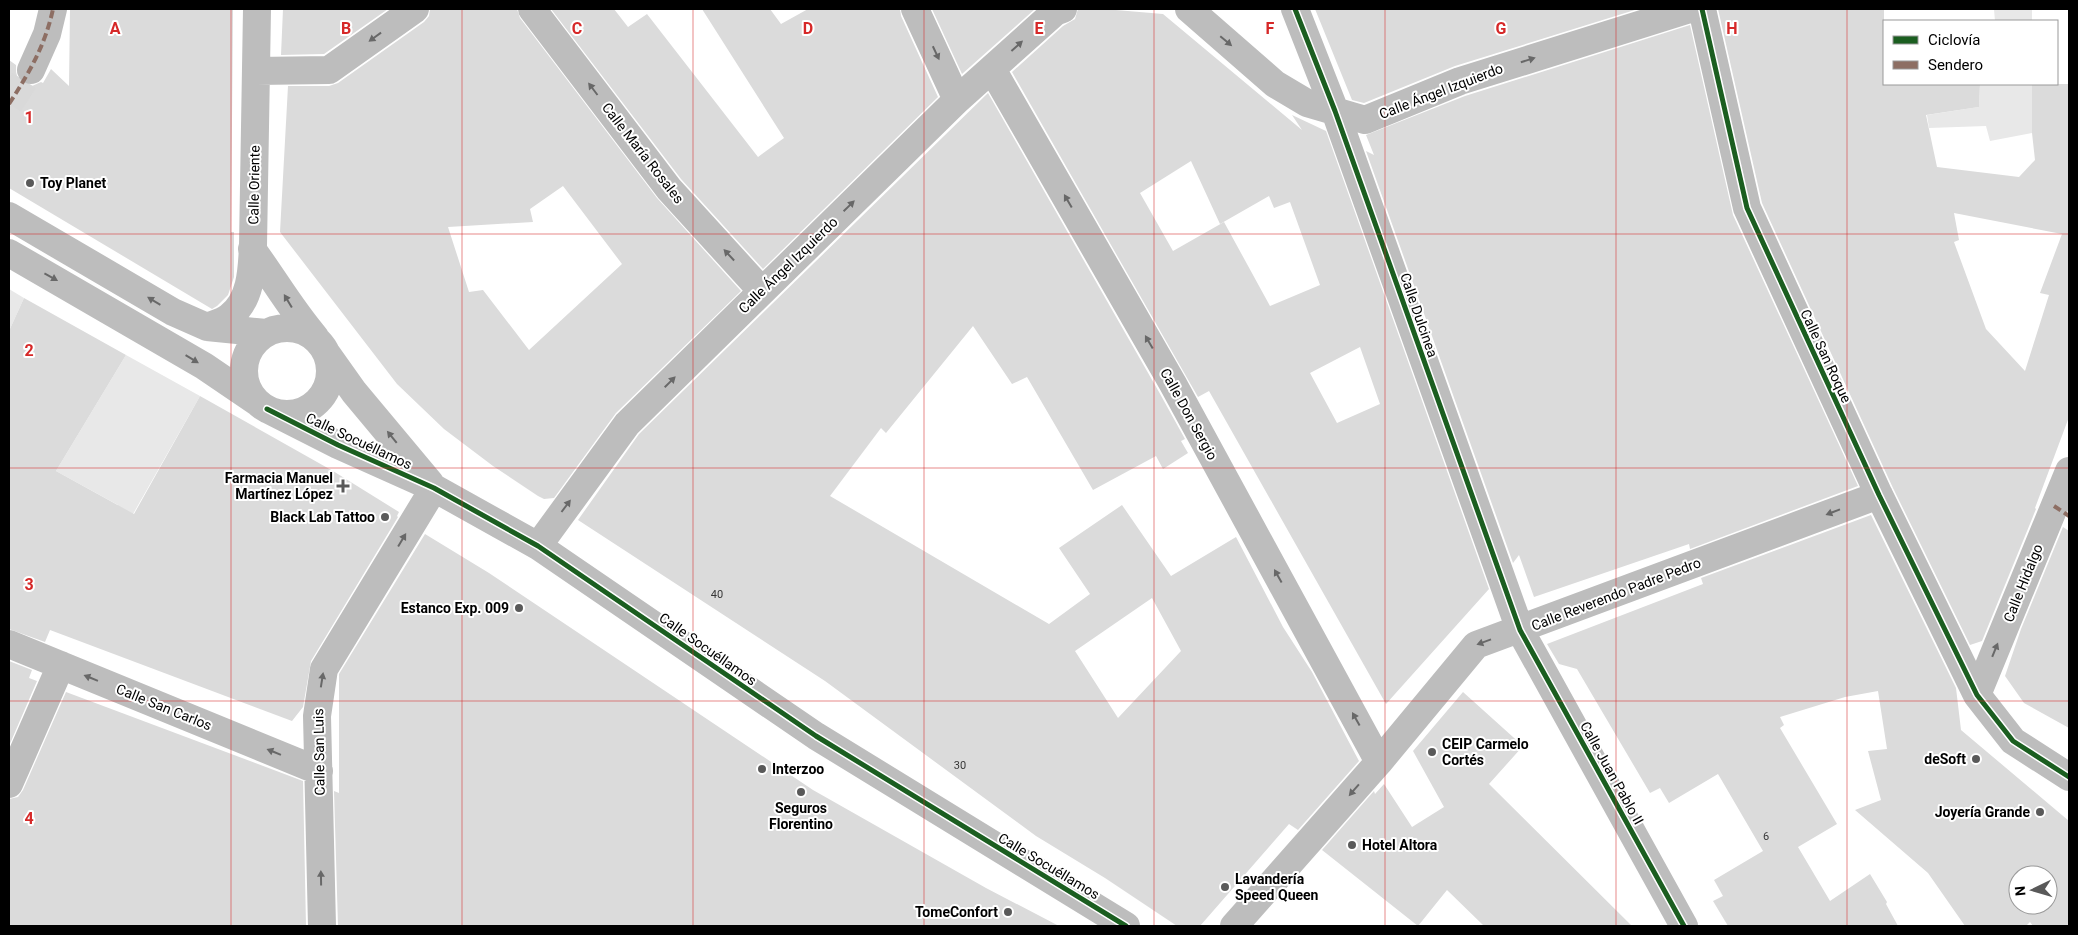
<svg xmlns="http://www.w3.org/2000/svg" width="2078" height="935" font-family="Roboto,sans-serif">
<rect width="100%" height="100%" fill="#fff"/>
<path fill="#e8e8e8" d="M1994 9H2032V21H1995Z
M1980 84H2032V133L1990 141 1986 126 1929 128 1927 115 1979 107Z
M9 289 24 298 9 331Z
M126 355 200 396 120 537 118 505 56 471Z"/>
<path fill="#dbdbdb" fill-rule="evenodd" d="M70 9H233L231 232H234V277L228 295 217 306 212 309 9 188V60L16 65V72L18 79 24 84 32 86 41 82 43 83 51 69 69 86Z
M283 9H388L324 54 281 55Z
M430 9H517L520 18 657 198 741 291 616 413 554 498 544 499 538 496 493 466 444 429 397 384 280 232 288 86H329L338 83 424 22 429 16ZM563 186 622 264 529 350 483 290 469 292 448 227 533 222 530 209Z
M551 9H614L628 27 647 14 758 157 784 138 702 9H770L781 24 808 9H900L901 16 938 97 763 269 681 179Z
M932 9H1035L962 74Z
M1078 9H1104L1163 14 1302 130 1292 115 1326 131 1489 589 1386 704 1209 391 1198 397 1012 72 1063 26 1075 19ZM1191 161 1220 224 1269 196 1274 208 1290 202 1320 285 1270 306 1224 222 1173 251 1140 193ZM1360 347 1380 404 1337 423 1310 373Z
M1315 9H1638L1455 66 1364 103 1352 100Z
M1718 9H1884V84H1980L1979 107 1926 115 1937 167 2019 177 2035 160 2032 133V84H2069V417L2035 508 2036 509 1982 641 1970 645 1893 488 1762 203ZM1954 213 2062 234 2040 293 2049 295 2025 371 1986 329 1954 242 1959 240Z
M1690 25 1733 215 1858 486 1690 549 1689 544 1534 597 1519 555 1513 563 1366 151 1374 155 1366 135 1465 96Z
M988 93 1159 392 1185 439 1181 441 1188 453 1163 469 1156 456 1093 490 1027 377 1012 384 973 326 886 433 881 428 830 496 1049 624 1090 594 1059 548 1122 505 1171 576 1236 537 1283 627 1312 672 1359 761 1298 830 1289 824 1200 926H1177L1105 878 1036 836 825 681 578 520 639 434ZM1152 598 1181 651 1118 718 1075 651Z
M24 298 126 355 56 471 134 514 200 396 333 471 399 512 397 516 398 517 311 661 303 707 292 721 50 630 45 642 9 629V331Z
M1871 515 1956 688 1961 730 2069 821V926H2033L2030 922 2026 926H1965L1928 873 1855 810 1881 800 1868 751 1887 749 1878 691 1845 697 1780 717 1784 725 1780 728 1837 824 1798 847 1830 901 1870 874 1887 902 1886 904 1898 926H1728L1713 901 1723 896 1714 880 1763 851 1718 774 1669 803 1660 788 1650 793 1577 669 1559 664 1547 644 1703 584 1701 578ZM2018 875H2048V905H2018Z
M2063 527 2069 531V728L2024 703 2005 676 2021 629Z
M425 534 489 573 813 790 986 888 1059 926H338L334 791 339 793V674Z
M9 661 32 670 29 678 37 681 9 746Z
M66 692 303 781 306 926H9V799L18 797 23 790Z
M1463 692 1523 746 1489 784 1632 926H1484L1447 890 1418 926 1322 850 1374 791 1375 794 1384 784 1412 827 1444 807 1413 751Z"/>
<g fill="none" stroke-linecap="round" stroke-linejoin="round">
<path stroke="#d9d9d9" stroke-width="28" stroke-dasharray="28 14" stroke-linecap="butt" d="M9 104 31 70"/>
<path stroke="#bdbdbd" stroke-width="28" d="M532 9 669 189 762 291
M915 9 957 100
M1189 9 1275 84 1307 103 1365 120 1460 81 1690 9
M1295 9 1335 111 1520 630 1684 926
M1702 9 1747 208 1879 495 1977 695 2013 741 2069 777
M992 69 1173 384 1379 762
M31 70 47 34 53 9
M256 71 329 70 415 9
M9 216 173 312 207 327 266 333
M252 249C274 279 291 309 315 337
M9 253 204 366 257 402
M207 327C214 324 223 322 229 317 251 301 252 270 253 245L257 9
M244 371a43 43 0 1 1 86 0a43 43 0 1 1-86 0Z
M327 354 354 392 430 483
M267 409 338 445 434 488 538 546 816 736 1126 926
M538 546 627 424 957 100 1055 12 1063 9
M9 644 319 771
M1977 695 2069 471
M9 784 61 665
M322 926 317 716 324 669 434 488
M1234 926 1379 762 1476 645 1879 495"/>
<path stroke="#8d6e63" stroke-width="4" stroke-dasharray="8 4" stroke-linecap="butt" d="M9 104C29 73 45 46 53 9
M2054 506 2069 516"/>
<defs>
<path id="cycleway" d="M1295 9 1335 111 1520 630 1684 926
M1702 9 1747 208 1879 495 1977 695 2013 741 2069 777
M267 409 338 445 434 488 538 546 816 736 1126 926"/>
</defs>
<use href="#cycleway" stroke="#fff" stroke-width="8"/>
<use href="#cycleway" stroke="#1b5e20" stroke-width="5"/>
</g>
<defs><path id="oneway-solid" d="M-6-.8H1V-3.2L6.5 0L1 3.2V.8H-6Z" transform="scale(1.25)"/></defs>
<g fill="#686868">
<use href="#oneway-solid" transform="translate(375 37) rotate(144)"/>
<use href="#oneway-solid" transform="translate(1226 41) rotate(40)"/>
<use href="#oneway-solid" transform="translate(1017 46) rotate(-42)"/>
<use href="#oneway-solid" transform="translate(936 53) rotate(65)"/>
<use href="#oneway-solid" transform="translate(1528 60) rotate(-17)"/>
<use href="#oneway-solid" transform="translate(593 89) rotate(-127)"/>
<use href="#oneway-solid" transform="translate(1068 201) rotate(-120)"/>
<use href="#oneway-solid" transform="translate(849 206) rotate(-44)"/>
<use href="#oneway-solid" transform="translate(729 255) rotate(-133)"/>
<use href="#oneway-solid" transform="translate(51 277) rotate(29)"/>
<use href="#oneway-solid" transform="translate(154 301) rotate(-149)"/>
<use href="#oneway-solid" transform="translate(288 301) rotate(-121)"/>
<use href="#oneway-solid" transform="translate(1149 342) rotate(-120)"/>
<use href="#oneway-solid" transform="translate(192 359) rotate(31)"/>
<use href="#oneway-solid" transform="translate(670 382) rotate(-45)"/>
<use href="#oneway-solid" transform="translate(392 437) rotate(-129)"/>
<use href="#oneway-solid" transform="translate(566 506) rotate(-53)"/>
<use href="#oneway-solid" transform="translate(1833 512) rotate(159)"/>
<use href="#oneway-solid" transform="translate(402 540) rotate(-59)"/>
<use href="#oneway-solid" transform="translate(1278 576) rotate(-119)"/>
<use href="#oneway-solid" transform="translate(1484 642) rotate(160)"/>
<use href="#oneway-solid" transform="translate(1995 650) rotate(-68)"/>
<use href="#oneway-solid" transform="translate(91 678) rotate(-158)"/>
<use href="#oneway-solid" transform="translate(322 680) rotate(-81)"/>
<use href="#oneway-solid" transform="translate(1356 719) rotate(-119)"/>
<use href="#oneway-solid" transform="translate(274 752) rotate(-158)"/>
<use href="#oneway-solid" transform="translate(1354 790) rotate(131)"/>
<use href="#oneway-solid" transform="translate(321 878) rotate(-91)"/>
</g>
<path fill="none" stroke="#d62828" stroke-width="1" stroke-opacity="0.55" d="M231 9V926M462 9V926M693 9V926M924 9V926M1154 9V926M1385 9V926M1616 9V926M1847 9V926M9 234H2069M9 468H2069M9 701H2069"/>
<g fill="#595959" stroke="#fff" stroke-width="2">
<circle cx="30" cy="183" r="5"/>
<path d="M340.5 478.5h5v5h5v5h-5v5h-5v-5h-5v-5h5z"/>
<circle cx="385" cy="517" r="5"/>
<circle cx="519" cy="608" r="5"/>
<circle cx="1432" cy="752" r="5"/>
<circle cx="1976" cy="759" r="5"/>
<circle cx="762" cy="769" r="5"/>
<circle cx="801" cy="792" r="5"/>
<circle cx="2040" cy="812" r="5"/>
<circle cx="1352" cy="845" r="5"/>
<circle cx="1225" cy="887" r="5"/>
<circle cx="1008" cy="912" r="5"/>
</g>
<g text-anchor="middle" stroke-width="4" stroke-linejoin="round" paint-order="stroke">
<g font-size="11" fill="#373737">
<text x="717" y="598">40</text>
<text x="960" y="769">30</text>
<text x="1766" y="840">6</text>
</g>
<g font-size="14" fill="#000" stroke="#fff">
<text transform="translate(1441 91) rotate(-21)" y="5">Calle Ángel Izquierdo</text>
<text transform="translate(643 153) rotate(52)" y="5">Calle María Rosales</text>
<text transform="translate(254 185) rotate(-89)" y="5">Calle Oriente</text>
<text transform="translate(788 265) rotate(-44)" y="5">Calle Ángel Izquierdo</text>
<text transform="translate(1419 315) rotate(71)" y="5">Calle Dulcinea</text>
<text transform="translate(1826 356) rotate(65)" y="5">Calle San Roque</text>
<text transform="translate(1189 414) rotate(61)" y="5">Calle Don Sergio</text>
<text transform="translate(359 441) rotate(25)" y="5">Calle Socuéllamos</text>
<text transform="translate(2023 583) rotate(-68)" y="5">Calle Hidalgo</text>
<text transform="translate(1616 594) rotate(-21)" y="5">Calle Reverendo Padre Pedro</text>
<text transform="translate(708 649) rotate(35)" y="5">Calle Socuéllamos</text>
<text transform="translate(164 707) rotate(22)" y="5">Calle San Carlos</text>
<text transform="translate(319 752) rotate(-91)" y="5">Calle San Luis</text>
<text transform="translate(1612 773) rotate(61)" y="5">Calle Juan Pablo II</text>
<text transform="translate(1049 866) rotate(31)" y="5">Calle Socuéllamos</text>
</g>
<g font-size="14" font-weight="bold" fill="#000" stroke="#fff" text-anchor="end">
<text x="40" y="188" text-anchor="start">Toy Planet</text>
<text x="333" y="483">Farmacia Manuel<tspan x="333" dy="16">Martínez López</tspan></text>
<text x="375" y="522">Black Lab Tattoo</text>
<text x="509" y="613">Estanco Exp. 009</text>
<text x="1442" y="749" text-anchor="start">CEIP Carmelo<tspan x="1442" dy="16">Cortés</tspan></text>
<text x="1966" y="764">deSoft</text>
<text x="772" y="774" text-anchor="start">Interzoo</text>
<text x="801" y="813" text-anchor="middle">Seguros<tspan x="801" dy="16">Florentino</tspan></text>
<text x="2030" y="817">Joyería Grande</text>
<text x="1362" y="850" text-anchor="start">Hotel Altora</text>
<text x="1235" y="884" text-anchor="start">Lavandería<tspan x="1235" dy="16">Speed Queen</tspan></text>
<text x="998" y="917">TomeConfort</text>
</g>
</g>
<g font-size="16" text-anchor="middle" font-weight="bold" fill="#d62828" stroke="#fff" stroke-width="4" stroke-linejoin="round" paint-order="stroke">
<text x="115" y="34">A</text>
<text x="346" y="34">B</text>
<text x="577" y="34">C</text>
<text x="808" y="34">D</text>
<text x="1039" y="34">E</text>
<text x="1270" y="34">F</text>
<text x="1501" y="34">G</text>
<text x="1732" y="34">H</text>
<text x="29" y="123">1</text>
<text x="29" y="356">2</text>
<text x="29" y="590">3</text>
<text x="29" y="824">4</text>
</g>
<rect width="2078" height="935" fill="none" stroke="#000000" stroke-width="20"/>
<rect x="1883" y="20" width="175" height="65" fill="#ffffff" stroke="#999999"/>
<rect x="1893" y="36" width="25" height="8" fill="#1b5e20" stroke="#999999"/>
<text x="1928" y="45" font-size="15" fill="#000000">Ciclovía</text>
<rect x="1893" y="61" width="25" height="8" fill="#8d6e63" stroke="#999999"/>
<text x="1928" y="70" font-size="15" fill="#000000">Sendero</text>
<g transform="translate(2033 890) rotate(265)"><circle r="24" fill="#ffffff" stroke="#999999"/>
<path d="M0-4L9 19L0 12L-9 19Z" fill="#595959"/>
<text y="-8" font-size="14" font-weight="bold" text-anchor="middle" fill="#000000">N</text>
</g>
</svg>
